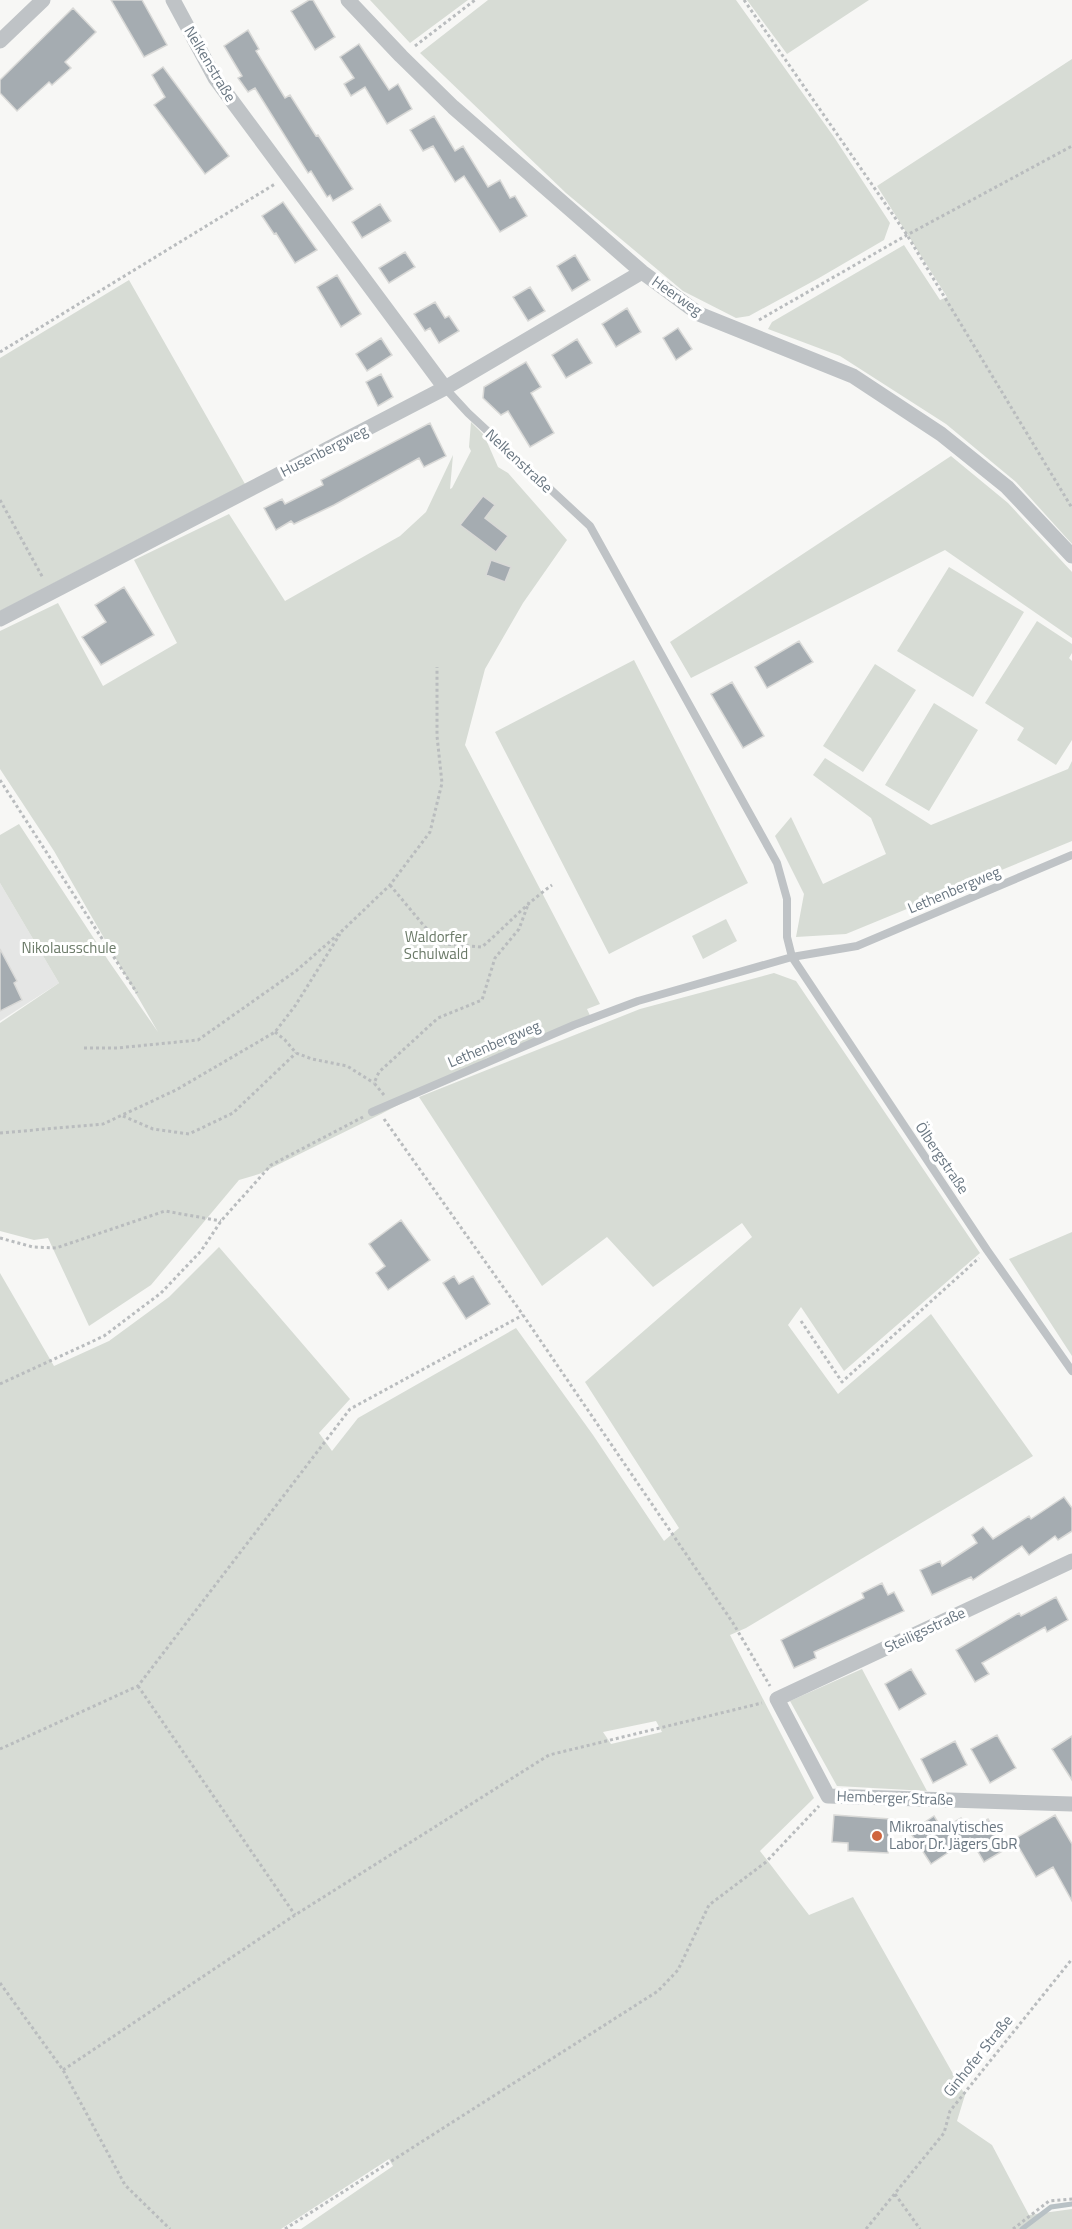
<svg xmlns="http://www.w3.org/2000/svg" width="1072" height="2229" font-family="'Titillium Web',sans-serif">
<rect width="100%" height="100%" fill="#f7f7f5"/>
<path fill="#e5e6e5" d="M0 883 59 983 0 1021Z"/>
<path fill="#d7dcd5" fill-rule="evenodd" d="M370 0H468L410 43Z
M488 0H736L834 137 890 223 884 240 819 278 749 316 736 318 683 291 566 193 420 53Z
M747 0H869L787 54Z
M1072 59V544L1016 482 946 424 840 356 768 329 772 322 904 245 940 300 947 297 877 186Z
M129 280 245 484 0 611V358Z
M471 422 484 435 498 467 508 473 567 540 523 603 485 669 465 745 600 1004 587 1009 593 1022 487 1058 381 1114 259 1174 239 1180 151 1285 89 1326 48 1238 34 1240 0 1231V1023L59 983 0 883V835L19 824 108 960 158 1032 54 851 0 769V631L58 603 103 686 177 643 134 560 229 514 285 601 400 536 426 512 453 455 450 489 452 488 471 451 469 447Z
M951 456 1008 503 1072 572V638L945 550 691 678 670 642Z
M949 567 1024 612 973 697 897 651Z
M1037 621 1072 644V653L1069 658 1072 661V740L1056 765 1017 740 1024 728 985 703Z
M634 660 748 883 609 954 495 732Z
M875 664 916 690 863 772 823 746Z
M934 703 978 730 929 811 885 785Z
M825 758 931 825 1068 769 1072 761V841L846 934 796 937 804 894 775 836 791 817 823 884 886 854 871 818 813 775Z
M726 919 737 941 703 959 692 936Z
M774 973 796 981 980 1253 844 1371 801 1307 788 1325 838 1394 931 1314 1033 1456 746 1628 730 1635 814 1798 760 1851 809 1915 853 1897 965 2095 957 2121 992 2145 1029 2215 1072 2209V2229H301L393 2166 389 2159 281 2229H0V1273L54 1366 109 1341 169 1297 219 1247 350 1399 319 1433 332 1451 358 1418 516 1328 593 1435 664 1541 679 1528 585 1382 752 1237 742 1223 653 1287 607 1237 542 1286 419 1097 640 1009ZM656 1721 662 1732 611 1744 603 1732Z
M1072 1232V1356L1009 1259Z
M862 1669 927 1791 837 1786 790 1701Z"/>
<g fill="none" stroke-linecap="round" stroke-linejoin="round">
<path stroke="#b8c1c5" stroke-width="5" d="M1022 2229 1051 2207 1072 2204"/>
</g>
<path fill="#a5acb1" stroke="#d9d9d7" stroke-width="1.5" d="M111 0H142L167 45 144 57Z
M309 0H313L335 37 315 50 291 11Z
M73 8 96 32 65 62 71 68 52 85 49 82 17 111 0 93V80Z
M248 30 259 49 256 51 285 98 290 95 316 136 318 135 353 189 333 201 330 195 327 197 311 171 308 173 255 88 248 92 238 78 242 76 224 46Z
M359 44 389 90 398 84 412 109 387 124 365 87 351 96 344 84 354 78 340 57Z
M163 67 229 156 205 174 154 105 165 97 152 75Z
M434 116 455 151 463 146 488 187 500 180 510 198 515 196 527 216 500 232 464 176 455 182 433 146 423 151 410 130Z
M283 202 317 250 295 263 276 233 274 234 262 216Z
M380 204 391 221 362 238 352 222Z
M405 252 415 267 389 283 379 268Z
M575 255 590 280 572 291 557 266Z
M337 275 361 314 341 327 317 287Z
M530 287 545 311 528 321 513 297Z
M435 302 445 318 449 316 459 331 439 343 430 328 425 331 414 314Z
M627 308 641 332 616 347 602 324Z
M678 328 692 349 676 360 663 338Z
M381 338 392 355 367 371 356 354Z
M577 339 592 363 566 378 552 355Z
M526 362 541 387 531 393 554 433 530 447 508 411 501 415 483 398 484 387Z
M381 374 393 397 378 406 366 382Z
M430 423 446 456 424 467 419 458 334 505 294 524 291 521 276 530 264 508 282 499 285 504 323 485 321 480Z
M483 496 495 505 485 518 508 536 496 552 460 525Z
M491 560 511 567 505 582 486 575Z
M124 587 154 635 101 665 82 637 106 622 95 605Z
M799 641 813 662 767 688 755 667Z
M732 682 764 736 743 748 711 694Z
M0 949 17 981 14 983 22 1000 0 1011Z
M401 1220 430 1260 388 1290 376 1273 385 1266 369 1244Z
M454 1276 459 1284 473 1276 490 1304 466 1319 443 1283Z
M1064 1497 1072 1508V1531L1058 1540 1055 1536 1029 1555 1022 1546 973 1580 971 1577 932 1595 920 1570 940 1561 942 1566 977 1543 972 1535 983 1527 993 1539 1029 1516 1031 1519Z
M882 1583 888 1595 894 1592 904 1611 814 1652 816 1658 794 1668 781 1640 864 1598 862 1593Z
M1056 1597 1068 1620 1047 1632 1045 1627 982 1663 989 1674 975 1682 956 1650 1019 1613 1021 1616Z
M911 1669 926 1694 899 1710 885 1684Z
M997 1735 1016 1768 990 1783 971 1749Z
M1072 1736V1780L1052 1749Z
M955 1741 967 1765 933 1783 921 1759Z
M834 1815 890 1819 888 1853 848 1851V1843L832 1842Z
M1055 1815 1072 1844V1901L1053 1867 1036 1877 1014 1839Z
M934 1816 942 1829 961 1818 968 1831 988 1819 1006 1849 984 1862 970 1838 931 1864 910 1832Z"/>
<g fill="none" stroke-linecap="round" stroke-linejoin="round">
<path stroke="#b9bcbe" stroke-width="3" stroke-dasharray="3 3" stroke-linecap="butt" d="M744 0 907 235 1072 508
M415 46 475 0
M759 320 907 235 1072 146
M0 352 275 184
M0 500 43 578
M0 780 137 993
M390 885 425 927 445 944 482 947C506 926 527 903 552 885
M275 1032 285 1040 296 1053 312 1059 347 1066 374 1083
M84 1048H117L198 1040 296 971 343 930 390 885 430 832 442 783 437 736V667
M384 1095 374 1083 379 1072 438 1018 482 1000 495 958 519 929 529 902
M123 1116 153 1129 189 1134 233 1113 296 1053
M384 1119 523 1315 733 1623 770 1686
M0 1133 103 1124 176 1090 275 1032 295 1006 340 934
M0 1238 33 1247 56 1248 165 1211 221 1221
M801 1321 842 1382 979 1258
M0 1384 104 1336 161 1293 201 1251 221 1221 271 1165 363 1117
M138 1686 295 1915
M0 1749 138 1686 350 1409 523 1315
M0 1983 63 2070 125 2185 170 2229
M63 2070 295 1915 549 1755 762 1703
M895 2194 920 2229
M285 2229 658 1991 678 1970 709 1905 766 1862 819 1806
M866 2229 944 2133 950 2111 1072 1959
M1013 2229 1049 2201 1072 2199"/>
<path stroke="#bfc3c6" stroke-width="8" d="M445 388 468 413 590 526 777 863 787 899V937L792 957 987 1250 1072 1371
M372 1112 574 1025 638 1001 792 957 857 946 1072 855"/>
<path stroke="#bfc3c6" stroke-width="15" d="M173 0 215 78 445 388
M348 0 401 56 453 107 642 272 699 314 853 376 941 434 1007 487 1072 556
M0 41 43 0
M0 619 445 388 642 272
M1072 1561 777 1699 828 1796 1072 1804"/>
</g>
<circle fill="#cf653e" stroke="#fff" stroke-width="2" cx="877" cy="1836" r="6"/>
<g text-anchor="middle" stroke-width="6" stroke-linejoin="round" paint-order="stroke">
<g font-size="15" fill="#6a7782" stroke="#fff">
<text transform="translate(210 64) rotate(59)" y="5">Nelkenstraße</text>
<text transform="translate(677 296) rotate(35)" y="5">Heerweg</text>
<text transform="translate(324 451) rotate(-27)" y="5">Husenbergweg</text>
<text transform="translate(519 461) rotate(43)" y="5">Nelkenstraße</text>
<text transform="translate(954 890) rotate(-23)" y="5">Lethenbergweg</text>
<text transform="translate(494 1044) rotate(-23)" y="5">Lethenbergweg</text>
<text transform="translate(942 1158) rotate(56)" y="5">Ölbergstraße</text>
<text transform="translate(925 1630) rotate(-25)" y="5">Steiligsstraße</text>
<text transform="translate(895 1798) rotate(2)" y="5">Hemberger Straße</text>
<text transform="translate(978 2056) rotate(-51)" y="5">Ginhofer Straße</text>
</g>
<g font-size="15" fill="#6b7a68" stroke="#fff">
<text x="436" y="942">Waldorfer<tspan x="436" dy="17">Schulwald</tspan></text>
<text x="69" y="953">Nikolausschule</text>
</g>
<g font-size="15" fill="#6a7782" stroke="#fff" text-anchor="start">
<text x="889" y="1832">Mikroanalytisches<tspan x="889" dy="17">Labor Dr. Jägers GbR</tspan></text>
</g>
</g>
</svg>
